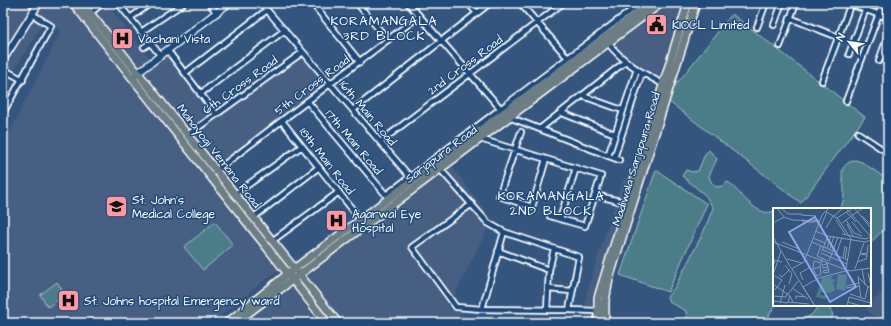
<svg xmlns="http://www.w3.org/2000/svg" width="891" height="326" font-family="'Architects Daughter',sans-serif">
<rect width="100%" height="100%" fill="#34557e"/>
<filter id="ink" filterUnits="userSpaceOnUse"><feTurbulence type="fractalNoise" baseFrequency=".025" numOctaves="2"/><feDisplacementMap in="SourceGraphic" scale="8" xChannelSelector="R" yChannelSelector="G"/><feConvolveMatrix kernelMatrix="1 2 1 2 8 2 1 2 1" color-interpolation-filters="sRGB"/></filter>
<g filter="url(#ink)">
<path fill="#475f83" d="M3 3H28L32 8 3 52Z
M44 3H67L278 270 211 323H3V145L61 31 35 15Z
M106 3 151 60 138 70 94 13Z
M663 3 684 4 656 84 634 73 615 56 607 45Z
M34 18 43 24 3 88V68Z
M168 54 214 113 190 132 144 73Z
M301 55 327 85 219 164 195 134Z
M451 165 492 220 448 308 469 318 468 323H343L305 276Z
M623 178 630 179 595 291 592 303 594 323H587L585 304 587 292Z
M888 285V323H883L865 309Z
M291 286 319 323H244Z"/>
<path fill="#4b7d88" stroke="#a5bec4" d="M732 14 865 117 801 203 668 101 671 91Z
M709 150 717 159 709 176 711 182 716 187 722 186 728 182C739 190 757 219 774 211V305H775L765 323H687L686 311 669 302 667 297 675 287 704 231 713 208 706 196 682 176 686 170 692 172 698 171 705 154Z
M855 160 862 162 888 180V227L879 234 870 244V209H840C842 205 844 199 844 194 845 178 834 167 855 160Z
M656 170 707 204 668 292 620 275Z
M215 222 233 245 203 270 184 247Z
M57 282 65 294 48 307 40 295Z
M820 305 830 309 833 315 829 323H798L811 315Z"/>
<g fill="none" stroke-linecap="round" stroke-linejoin="round">
<defs>
<path id="street" d="M31 3 36 8
M118 3 161 56
M209 3 217 13
M261 3 411 178
M312 3 360 62
M357 3 388 40
M408 3 501 109
M468 3 477 13
M520 3 568 58
M850 4 888 18
M90 13 103 3
M130 18 151 3
M790 18 838 37
M774 25 782 3
M757 27 766 3
M141 32 184 3
M608 43C623 62 642 73 663 84
M780 46 796 3
M144 47 150 43
M168 51 216 114
M849 54 868 3
M879 61 888 35
M3 69 23 80
M185 73 267 10
M822 81 851 3
M200 94 285 30
M583 96 622 110
M307 101 386 195 641 3
M846 101 883 3
M353 110 490 3
M3 113 51 26 32 14
M562 113 615 134
M509 117 619 160
M282 121 356 214
M541 128 626 61
M858 133 888 153
M189 134 303 52
M480 139 546 159 532 207 499 196 521 132
M380 142 563 3
M608 156 637 69
M614 158 642 73
M546 159 601 176 585 226 560 219 576 168
M440 169 488 223 504 232 482 309 569 310 579 257 504 232
M217 170 419 16
M235 194 302 146
M595 195 627 203
M472 204 412 247 456 307 482 309
M550 216 560 219
M254 217 319 167
M272 241 339 192
M498 251 549 270
M548 289 571 291
M547 310 549 270 554 249
M569 310 598 311"/>
<path id="secondary" d="M3 60 39 3
M135 75 229 3"/>
<path id="primary" d="M73 3 327 323
M82 3 338 323
M227 323 294 269 651 3
M235 323 661 3
M598 323V298L688 3
M605 323V301L609 279 696 3"/>
</defs>
<use href="#street" stroke="#fff" stroke-width="8"/>
<use href="#secondary" stroke="#fff" stroke-width="9"/>
<use href="#primary" stroke="#fff" stroke-width="10"/>
<use href="#street" stroke="#1f4a7a" stroke-width="4.5"/>
<use href="#secondary" stroke="#1f4a7a" stroke-width="6"/>
<use href="#primary" stroke="#6c7e84" stroke-width="7"/>
</g>
</g>
<defs>
<symbol id="civic-square" viewBox="-11 -11 22 22"><rect x="-9" y="-9" width="18" height="18" rx="4" fill="#ff9aa2" stroke="#1f4a7a"/><path d="M-.6-6.5H3V-4.5H.6V-3L4-1V1h2V6H-6V1h2V-1L-.6-3ZM-1.2 2.5V6h2.4V2.5Z" fill="#111"/></symbol>
<symbol id="hospital-square" viewBox="-11 -11 22 22"><rect x="-9" y="-9" width="18" height="18" rx="4" fill="#ff9aa2" stroke="#1f4a7a"/><path d="M-5-5h3v3.5h4V-5h3V5h-3V1.5h-4V5h-3Z" fill="#111"/></symbol>
<symbol id="university-square" viewBox="-11 -11 22 22"><rect x="-9" y="-9" width="18" height="18" rx="4" fill="#ff9aa2" stroke="#1f4a7a"/><path d="M0-5L7-2L0 1L-7-2ZM-4 1L0 2.5L4 1V4Q0 6-4 4Z" fill="#111"/></symbol>
</defs>
<g fill-rule="evenodd">
<use href="#civic-square" x="644" y="12" width="25" height="25"/>
<use href="#hospital-square" x="110" y="26" width="25" height="25"/>
<use href="#university-square" x="104" y="194" width="25" height="25"/>
<use href="#hospital-square" x="324" y="208" width="25" height="25"/>
<use href="#hospital-square" x="56" y="288" width="25" height="25"/>
</g>
<g text-anchor="middle" stroke-width="3" stroke-linejoin="round" paint-order="stroke">
<g font-size="12" fill="#fff" stroke="#1f4a7a" text-anchor="start">
<text x="672" y="29">KIOCL Limited</text>
<text x="138" y="43">Vachani Vista</text>
<text x="132" y="204">St. John's<tspan x="132" dy="14">Medical College</tspan></text>
<text x="352" y="218">Agarwal Eye<tspan x="352" dy="14">Hospital</tspan></text>
<text x="84" y="305">St. Johns hospital Emergency ward</text>
</g>
<g font-size="12" fill="#fff" stroke="#1f4a7a">
<text transform="translate(465 65) rotate(-37)" y="4">2nd Cross Road</text>
<text transform="translate(240 85) rotate(-36)" y="4">6th Cross Road</text>
<text transform="translate(312 85) rotate(-37)" y="4">5th Cross Road</text>
<text transform="translate(368 113) rotate(50)" y="4">16th Main Road</text>
<text transform="translate(354 142) rotate(50)" y="4">17th Main Road</text>
<text transform="translate(441 154) rotate(-37)" y="4">Sarjapura Road</text>
<text transform="translate(219 156) rotate(52)" y="4">Mahayogi Vemana Road</text>
<text transform="translate(636 159) rotate(-73)" y="4">Madiwala Sarjapura Road</text>
<text transform="translate(327 161) rotate(52)" y="4">18th Main Road</text>
</g>
<g font-size="13" letter-spacing="1" fill="#fff" stroke="#1f4a7a">
<text x="384" y="25">KORAMANGALA<tspan x="384" dy="15">3RD BLOCK</tspan></text>
<text x="551" y="200">KORAMANGALA<tspan x="551" dy="15">2ND BLOCK</tspan></text>
</g>
</g>
<g transform="translate(773 208)">
<rect width="98" height="98" fill="#34557e"/>
<path d="M65 66 74 67 72 83 63 81ZM59 68 58 73 59 71 63 72 60 74 62 82 57 85 48 84 47 87 55 88 52 91 43 89 49 70Z" fill="#4b7d88"/>
<path fill="none" stroke="#8599b2" stroke-width="1" d="M4 0 11 9 19 12 47 13M8 0 15 6H29M73 0 98 29M81 0 98 20M52 3 65 11 78 31 73 61M73 4 83 14M28 7 43 8M61 8 70 0M89 8 98 17M64 10 80 0M30 11V14H42V12M63 12 73 27M73 12 81 25 89 28M79 14 88 25M0 15 11 9M69 15 88 1 93 0M74 16 80 28M48 18 54 4M53 20 60 8M42 23 55 28 92 34 98 32M69 26 92 31 98 29M0 29 18 60M40 30 52 35M0 34 76 63 98 60M9 34 26 41M39 34 60 43M91 35 87 45 94 46 95 37M48 38 44 48 55 53M54 40 58 28M57 41 61 28M50 42 75 52M49 43 55 28M48 45 74 56M63 47 69 29M70 50 72 38M14 51 29 55M72 51 74 39M56 53 65 29M53 55 54 56 55 59 50 60 49 57 54 56H55M12 57 19 66 16 76M0 59 2 52 9 54M47 59 48 66 44 68 40 61 47 59 49 51M55 59 56 64 51 65 50 63 55 62M18 61 31 54 49 7 56 0M19 61 30 79 46 70 76 62M40 61 41 53 48 55M82 61 87 46 94 47 93 51 84 54M89 61 92 77M0 67 9 72 2 82M0 67 8 43M6 67 9 69 16 62M85 68 88 90M86 70 96 80M30 72 27 65 36 60M0 76 17 88 20 94M73 78 86 75M95 79 98 78 95 65M19 80 35 91M73 80 86 78M15 86 25 73M77 86 92 91 95 79M0 88 13 89 14 86M17 88 15 94 36 96M23 91V88L32 89M0 93 15 95M75 94 88 98M7 95 12 77M42 98 30 79 42 98M49 98H63M74 98 76 89 98 95 97 98"/>
<path fill="#8ea6ec" fill-opacity="0.15" stroke="#8ea6ec" stroke-width="2" d="M42 9 83 79 57 94 16 24Z"/>
<rect width="98" height="98" fill="none" stroke="#fff" stroke-width="2"/>
</g>
<rect width="891" height="326" fill="none" stroke="#1f4a7a" stroke-width="16"/>
<rect x="8" y="8" width="875" height="310" fill="none" stroke="#fff" stroke-width="1.5" filter="url(#ink)"/>
<g transform="translate(849 42) rotate(300)" stroke="#1f4a7a" stroke-width="3" paint-order="stroke">
<path d="M0-3L7 15L0 10L-7 15Z" fill="#ffffff"/>
<text y="-6" font-size="11" font-weight="bold" text-anchor="middle" fill="#ffffff">N</text>
</g>
</svg>
